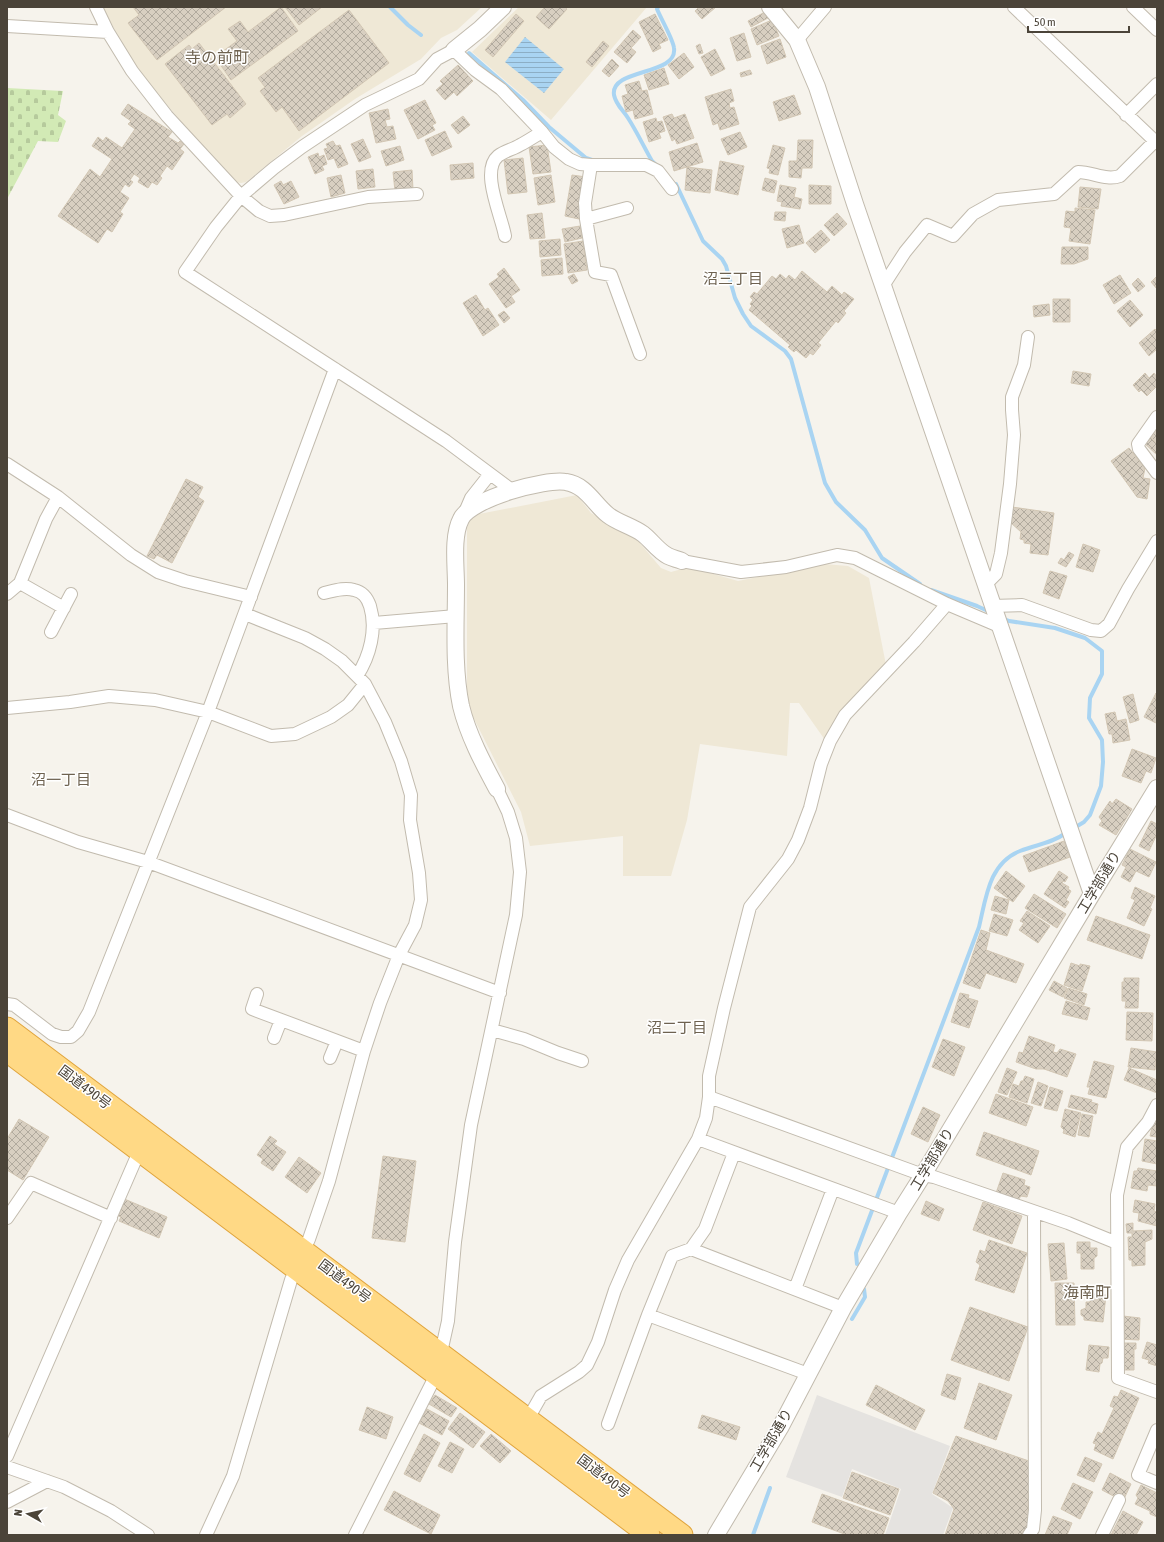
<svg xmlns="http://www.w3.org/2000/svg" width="1164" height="1542" font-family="'Asap Condensed','Noto Sans JP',sans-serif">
<defs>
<pattern id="cemetery-stones" width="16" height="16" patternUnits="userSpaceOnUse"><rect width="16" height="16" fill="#d2eab5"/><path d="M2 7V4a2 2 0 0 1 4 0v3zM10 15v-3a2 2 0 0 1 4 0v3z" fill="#b6ca9c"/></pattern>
<pattern id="water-rules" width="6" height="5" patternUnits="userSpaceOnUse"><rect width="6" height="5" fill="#a9d4f2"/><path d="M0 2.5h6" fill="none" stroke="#8caec5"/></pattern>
<pattern id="building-cross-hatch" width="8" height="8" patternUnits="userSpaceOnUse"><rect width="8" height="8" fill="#d8cfc1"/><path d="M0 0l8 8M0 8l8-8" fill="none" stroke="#b1aa9e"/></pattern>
</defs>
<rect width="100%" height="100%" fill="#f6f3ec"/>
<path fill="#efe8d6" d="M99 7H482L457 30 441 38 421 59 355 99 302 136 246 182 241 183 236 182 226 174 138 71 112 25Z
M519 7H647L551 120 472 52Z
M577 495 591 513 628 534 639 542 661 568 671 572 689 567 738 581 824 564 848 566 869 578 886 665 825 740 799 703H790L787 756 700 744 687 820 671 876H623V836L530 846 521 812 469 709 467 689V528L470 520 479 514Z"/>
<path fill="url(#cemetery-stones)" d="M7 88 63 91 58 115 66 121 58 142 38 141 7 199Z"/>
<path fill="#e5e3e0" d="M817 1395 950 1446 932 1494 953 1508 943 1535H885L901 1489 852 1469 842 1497 786 1477Z"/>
<path fill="url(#water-rules)" d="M525 37 564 69 544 93 505 62Z"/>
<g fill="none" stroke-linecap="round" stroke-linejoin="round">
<path stroke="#a9d4f2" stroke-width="4" d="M390 7 408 25 421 35
M469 53 523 100 549 127 586 158 592 160
M655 164 652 161C644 147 637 132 628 118 623 110 616 105 614 95 610 68 678 76 674 48 673 39 661 19 657 9L658 7
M676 184 703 241 722 259 726 266 735 298 743 314 751 326 785 351 791 359 825 483 836 502 865 530 882 558 920 584
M931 590 977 606 990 612
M1002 618 1009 621 1055 628 1085 638 1102 651V674L1090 698 1089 718 1102 740 1103 762 1101 786 1090 815 1084 822 1074 828
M857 1264 856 1253 979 927C986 898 989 863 1020 851 1038 844 1050 844 1066 833
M852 1319 865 1297 864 1289
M753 1535 770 1488"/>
</g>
<path fill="url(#building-cross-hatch)" stroke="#d3c7b4" d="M133 7H226L157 60 128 23 139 15Z
M281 7 298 31 231 80 215 57 237 41 228 29 240 21 248 32Z
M285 7H322L299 25Z
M545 7H565L567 9 549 29 536 17Z
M699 7H716L702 19 695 11Z
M349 10 389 63 299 131 282 107 276 112 260 91 265 87 258 78Z
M765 12 768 18 751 27 748 21Z
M516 14 524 21 493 57 485 50Z
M655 14 668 40 659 44 661 48 653 52 639 22Z
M772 20 779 36 757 45 751 29Z
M633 30 641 37 631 48 636 52 627 63 614 52Z
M744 33 751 57 737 61 730 38Z
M780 39 786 57 767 64 761 46Z
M603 41 609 46 592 67 586 62Z
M199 43 246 104 230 118 227 114 212 125 165 64 189 45 192 49Z
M700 44 703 53 699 54 696 46Z
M715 49 725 69 711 76 701 57Z
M684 53 694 67 679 79 668 65Z
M612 59 619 66 609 77 602 71Z
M458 65 473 81 457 96 454 92 445 100 436 90 443 84 440 81Z
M664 68 669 84 649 90 644 75Z
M750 70 752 74 741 77 740 73Z
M639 81 642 91 647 90 653 114 635 119 633 110 626 112 622 96 628 94 625 85Z
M731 89 734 101 729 103 730 108 734 107 739 124 720 130 718 123 713 125 705 97Z
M794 95 801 114 779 121 773 102Z
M425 100 436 123 432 125 435 130 418 139 404 110Z
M128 104 172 132 168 137 178 143 180 141 184 144 180 149 184 152 172 170 167 166 160 176 162 178 157 185 152 182 148 188 138 182 140 178 134 174 130 180 133 182 129 187 125 184 120 192 129 198 120 212 123 214 112 232 107 229 98 243 58 216 90 169 100 177 112 159 92 146 98 137 103 141 106 137 122 148 135 129 128 124 131 121 121 114Z
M388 109 390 119 385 120 387 127 393 126 396 139 376 143 369 113Z
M672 114 674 118 685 114 694 138 677 144 675 139 672 141 663 117Z
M463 116 470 125 458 134 451 125Z
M656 118 657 122 662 121 665 131 659 133 661 138 649 142 643 122Z
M445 131 452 147 432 156 425 140Z
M740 132 747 147 728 155 721 139Z
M363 139 371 157 359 162 351 144Z
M798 140H813L812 168H802L801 178 789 177V161H797Z
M333 141 336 146 340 145 348 164 338 168 334 158 328 160 324 149 328 148 326 144Z
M697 143 703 162 674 171 669 152Z
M547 145 551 172 533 174 529 147Z
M773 145 785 148 778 175 769 173 770 169 767 168Z
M400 146 404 160 386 166 381 151Z
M318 153 319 157 324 155 327 164 322 166 324 170 315 174 308 157Z
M523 158 527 192 508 194 504 160Z
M720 161 744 166 738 195 715 190Z
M473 163 474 178 451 180 450 165Z
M687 167 712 170 710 193 685 190Z
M373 169 375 187 358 189 356 171Z
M412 170 413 190 395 191 393 172Z
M341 175 345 193 331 197 327 178Z
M551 175 555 202 538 205 534 178Z
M572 175 586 177 579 219 565 216Z
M765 178 777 181 774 193 762 190Z
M281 181 283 185 291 181 299 197 284 204 274 185Z
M780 185 796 188 794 197 802 199 800 209 781 206 782 202 777 201Z
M809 185 831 186V204H809Z
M1080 187 1101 189 1098 209 1078 207Z
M1075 208 1095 210 1090 244 1069 241 1071 228 1064 227 1066 211 1075 212Z
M775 212H786L785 221 774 220Z
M542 213 545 238 530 239 527 215Z
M837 213 847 224 834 236 824 225Z
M799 225 804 243 787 248 782 229Z
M580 226 582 238 565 242 562 229Z
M821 230 830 240 815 253 806 243Z
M560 239 561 255 540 257 539 241Z
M583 241 587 270 568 273 564 244Z
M1062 247H1088V259L1074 264H1061Z
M562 258 563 274 542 276 541 260Z
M504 268 520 290 511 296 515 302 506 308 489 284 499 277 497 274Z
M802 271 827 292 832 286 842 295 844 292 854 299 844 311 846 313 838 323 836 321 818 343 821 345 813 355 810 353 806 358 796 350 794 352 788 347 790 345 749 310 752 306 750 304 753 300 750 297 754 292 757 294 772 276 776 279 780 274 786 279 789 275 795 280Z
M574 274 578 281 572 284 568 277Z
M1120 275 1131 293 1114 304 1103 285Z
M1157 276V289L1151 282Z
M1138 278 1145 286 1138 292 1132 284Z
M476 295 485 310 488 308 499 325 483 336 463 303Z
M1053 299H1070V322H1053Z
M1130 300 1143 315 1130 327 1117 311Z
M1049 304 1050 315 1034 317 1033 306Z
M504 311 510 318 504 323 498 315Z
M1155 329 1157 331V349L1149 356 1139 343Z
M1073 371 1091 374 1089 386 1071 383Z
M1145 373 1149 378 1154 373 1157 377V386L1147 396 1141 390 1139 392 1133 385Z
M1156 428 1157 429V455L1143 442Z
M1157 428V444L1149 436Z
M1129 448 1145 468 1143 478 1150 479 1147 499 1137 497 1111 461Z
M186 479 203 487 198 497 204 501 172 563 157 555 154 559 147 556Z
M1012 507 1054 513 1048 555 1030 553 1031 544 1024 543V540L1020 539 1021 532 1010 522Z
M1083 544 1100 550 1093 572 1076 567Z
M1069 552 1074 555 1066 567 1058 563 1061 558 1064 560Z
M1050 571 1067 576 1059 599 1043 593Z
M1156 693 1157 721 1156 723 1144 717Z
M1133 694 1139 720 1130 723 1123 697Z
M1115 712 1117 721 1126 719 1130 740 1113 743 1112 734H1109L1105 714Z
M1132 749 1156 758 1151 773 1146 771 1141 783 1122 776Z
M1116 799 1132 809 1116 835 1099 825 1102 821 1099 817 1110 801 1112 804Z
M1151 821 1157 824V834L1149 851 1139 846Z
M1064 841 1070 857 1029 872 1023 856Z
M1130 849 1156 862 1149 877 1136 871 1130 882 1121 877 1126 867 1122 865Z
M1006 871 1025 886 1013 902 994 888Z
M1059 871 1068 877 1065 882 1063 881 1062 883 1069 887 1068 889 1071 891 1066 900 1069 902 1065 908 1044 894Z
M1135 887 1155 896 1150 908 1152 909 1144 926 1127 918 1135 900 1131 898Z
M1034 894 1066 914 1057 928 1025 908Z
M995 896 1009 900 1006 914 991 910Z
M1027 911 1050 926 1038 943 1019 930 1024 923 1020 921Z
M994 914 1013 920 1007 936 989 931Z
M1096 916 1150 935 1142 959 1087 940Z
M981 930 990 933 986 950 1024 964 1016 983 986 973 980 989 963 983Z
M1071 963 1080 966V964L1090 966 1082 991 1064 985Z
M1124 978H1139L1138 1008H1125L1126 1001H1122V982H1124Z
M1054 981 1067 988 1063 997 1049 990Z
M1068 988 1087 994 1084 1005 1064 998Z
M960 993 969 995 968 998 978 1001 969 1028 951 1022Z
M1066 1001 1090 1008 1087 1020 1062 1014Z
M1127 1012 1153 1013 1152 1041 1126 1040Z
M1029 1036 1055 1045 1053 1052 1057 1053 1060 1049 1076 1054 1067 1077 1044 1069H1036L1016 1062 1019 1052 1023 1053Z
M943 1039 965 1047 954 1076 932 1067Z
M1131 1048 1157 1052 1155 1070 1128 1067Z
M1094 1061 1114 1066 1106 1098 1088 1094 1090 1087H1087Z
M1007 1068 1017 1072 1007 1095 998 1092Z
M1129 1068 1157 1080V1093L1124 1080Z
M1025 1076 1034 1079 1027 1103 1009 1097 1013 1084 1019 1086 1021 1081H1023Z
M1038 1082 1048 1086 1041 1106 1031 1103Z
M1050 1087 1063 1091 1057 1111 1044 1108Z
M996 1094 1033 1107 1026 1126 989 1113Z
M1071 1095 1092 1100 1091 1102 1098 1104 1096 1114 1068 1107Z
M923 1107 940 1115 928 1142 911 1134Z
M1065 1109 1081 1113 1075 1137 1063 1133 1064 1130 1061 1127Z
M1082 1114 1093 1116 1089 1137 1078 1135Z
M1157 1118V1137L1150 1136 1154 1120Z
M19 1119 49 1137 23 1180 7 1170V1139Z
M984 1132 1039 1151 1031 1175 976 1155Z
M270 1136 277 1141 274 1144 286 1152 273 1171 261 1163 263 1159 257 1155Z
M1145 1139 1157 1141V1164L1142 1161Z
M383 1156 416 1161 405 1242 372 1238Z
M299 1157 321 1173 307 1193 285 1177Z
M1138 1168 1157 1171V1186L1148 1185 1147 1191 1131 1188 1134 1171H1137Z
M1003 1173 1025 1180 1024 1185 1030 1187 1027 1197 1021 1196 1018 1200 996 1193Z
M122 1198 167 1217 159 1238 119 1221 121 1217 116 1215Z
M1135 1200 1155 1204 1154 1211 1157 1212V1226L1138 1221 1139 1213 1133 1212Z
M926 1201 944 1209 939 1221 921 1214Z
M983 1202 1022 1216 1012 1244 973 1230Z
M1133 1223V1231L1152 1230V1239L1145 1242V1265L1132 1266V1260H1129L1128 1237H1132V1233H1127L1126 1224Z
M989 1240 1027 1253 1014 1293 975 1280 980 1265 976 1262 980 1250 985 1252Z
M1077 1242H1090V1248H1097V1256L1094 1258V1269H1081V1253H1077Z
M1064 1243 1067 1279 1051 1281 1048 1244Z
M1055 1283H1074L1075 1325H1056Z
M1091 1293 1106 1295 1103 1322 1084 1320V1317L1081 1315V1310L1086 1308V1302H1090Z
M970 1307 1028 1327 1009 1381 951 1360Z
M1123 1316 1140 1318 1139 1340 1119 1339Z
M1147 1342 1157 1345V1366L1148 1363 1149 1360 1142 1358Z
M1120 1343H1136V1349H1134V1370H1120Z
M1089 1345 1109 1347 1108 1358H1103L1102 1363 1100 1364 1099 1372 1086 1370Z
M947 1374 961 1378 955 1400 941 1395Z
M979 1383 1012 1395 996 1440 964 1428Z
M876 1385 925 1410 915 1430 866 1405Z
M1121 1390 1139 1398 1113 1459 1094 1450 1096 1444 1093 1443 1098 1432 1102 1434 1114 1408 1110 1406 1114 1396 1118 1397Z
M435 1395 457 1408 451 1417 429 1404Z
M367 1407 393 1417 386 1439 359 1430Z
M427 1409 449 1421 442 1435 419 1423Z
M460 1413 485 1432 473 1448 448 1429Z
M702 1415 740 1427 736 1440 698 1428Z
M424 1434 440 1443 420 1482 404 1474Z
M491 1434 511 1451 500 1463 480 1446Z
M956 1436 1029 1461 1028 1525 1023 1535H945L954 1509 948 1501 933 1493Z
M450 1442 464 1449 452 1473 438 1466Z
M1085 1457 1102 1464 1094 1482 1077 1475Z
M852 1472 899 1489 890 1515 843 1498Z
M1110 1473 1131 1484 1123 1501 1102 1490Z
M1073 1483 1093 1492 1080 1519 1061 1509Z
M1141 1485 1157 1493V1517L1150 1514V1511L1135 1504 1138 1498 1136 1495Z
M394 1491 440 1515 431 1534 384 1510Z
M822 1494 889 1518 883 1535H847L812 1522Z
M1123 1511 1143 1522 1136 1535H1111Z
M1053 1516 1072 1523 1067 1535H1045Z"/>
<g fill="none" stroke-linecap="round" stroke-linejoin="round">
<defs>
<path id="minor" d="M96 7 108 32 132 71 167 116 241 196 259 211 270 216 284 215 368 197 417 194
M1014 7 1157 143
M1133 7 1157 30
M7 26 108 32
M797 40 825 7
M1126 115 1157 84
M542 132 554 147 569 159 580 164 591 165H646L658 171 672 189
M591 165 585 203 586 219 595 272 611 275 640 354
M586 219 627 208
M505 236C502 217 480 171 498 156 504 151 514 149 520 145 528 141 535 136 542 132L501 89 475 70 454 50 437 59 419 79 365 105 302 147 274 168 241 196 216 227 185 272 446 441 513 491
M883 286 905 252 927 225 953 236 973 214 998 200 1054 194 1078 172C1093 172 1106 181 1120 176L1154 142
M1157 417 1138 444 1139 449 1157 473
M7 464 58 497 131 555 158 572 185 581 251 597
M465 512 471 498 490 474
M682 561 741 572 786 567 837 555 855 558 947 604 999 626
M20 583 64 608
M985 585 996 574 1001 553 1010 484 1014 435 1012 410V397L1024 365 1028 337
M324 593C333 591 344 587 354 590 363 592 367 597 370 606 377 629 370 656 357 676
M7 594 20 583 46 519 58 497
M992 606 1022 605 1091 630 1101 631 1109 624 1128 589 1157 541
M374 623 456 616
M51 632 71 594
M7 708 70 702 109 696 155 700 208 712 271 736 295 734 331 717 348 705 365 684
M7 815 78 842 148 862 500 993
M257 994 252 1009 364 1051
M7 1004 14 1005 52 1034 61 1037H71L78 1031 89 1012 208 712 335 369
M492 1030 524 1039 558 1053 582 1061
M274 1038 281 1020
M330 1058 337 1041
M709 1097 923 1175 934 1177 1068 1223 1117 1243
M1157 1105 1148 1122 1127 1147 1117 1195 1118 1378 1157 1392
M698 1139 899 1213
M7 1218 31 1183 111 1218
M691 1249 843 1308
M795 1289 833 1189
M648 1315 808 1374
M525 1424 541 1396 579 1372 587 1365 598 1342 615 1290 628 1260 698 1139 706 1118 709 1097V1076L724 1008 750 907 788 859 798 840 810 808 821 764 830 741 845 715 914 642 947 604
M608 1424 648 1315 672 1256 691 1249 705 1229 734 1153
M1157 1430 1138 1475 1157 1483
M7 1456 141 1147
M7 1467 64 1487 111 1511 148 1535
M7 1502 47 1481
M206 1535 233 1476 291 1280 309 1239 329 1181 364 1051 380 1003 399 955 415 925 421 900 419 873 410 820 411 795 401 761 385 722 365 684 342 661 325 649 305 638 245 614
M355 1535 436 1375 448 1321 455 1242 471 1125 516 915 520 872 516 838 508 812 497 789
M1029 1535 1033 1529 1035 1510 1034 1212
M1102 1535 1119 1500"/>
<path id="tertiary" d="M770 7 797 40 817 87 855 204 1092 894
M454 50 480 29 503 7
M497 789C483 763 468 735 461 706 453 667 456 624 456 585 456 566 452 536 461 519 470 499 546 478 566 482 586 485 594 504 608 515 618 523 632 526 643 534 651 540 658 551 668 556 672 558 677 559 682 561
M716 1535 780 1428 843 1308 899 1213 923 1175 1092 894 1157 788"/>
<path id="trunk" d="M7 1028 682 1535
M7 1051 649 1535"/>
</defs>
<use href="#minor" stroke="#c2bbae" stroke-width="14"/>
<use href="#tertiary" stroke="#c2bbae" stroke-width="18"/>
<use href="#trunk" stroke="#e0a43c" stroke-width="23"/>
<use href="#minor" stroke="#fff" stroke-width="12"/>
<use href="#tertiary" stroke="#fff" stroke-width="16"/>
<use href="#trunk" stroke="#ffd985" stroke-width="21"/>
</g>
<g text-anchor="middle" stroke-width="3" stroke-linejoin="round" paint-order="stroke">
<g font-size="14" fill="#4b4439" stroke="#fff">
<text transform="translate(1099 882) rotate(-59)" y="5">工学部通り</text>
<text transform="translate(85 1087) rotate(37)" y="5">国道490号</text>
<text transform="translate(932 1159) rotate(-59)" y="5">工学部通り</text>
<text transform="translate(345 1281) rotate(37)" y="5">国道490号</text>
<text transform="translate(771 1440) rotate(-60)" y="5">工学部通り</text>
<text transform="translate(604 1476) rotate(37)" y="5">国道490号</text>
</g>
<g font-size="15" fill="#6e6250" stroke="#fff">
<text x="733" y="284">沼三丁目</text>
<text x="61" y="785">沼一丁目</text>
<text x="677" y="1033">沼二丁目</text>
</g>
<g font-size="16" fill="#6e6250" stroke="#fff">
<text x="217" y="63">寺の前町</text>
<text x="1087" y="1298">海南町</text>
</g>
</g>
<rect width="1164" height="1542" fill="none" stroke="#4b4439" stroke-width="16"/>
<g transform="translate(28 1514) rotate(278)" stroke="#ffffff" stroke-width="3" paint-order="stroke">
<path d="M0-3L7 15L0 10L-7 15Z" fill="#4b4439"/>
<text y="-6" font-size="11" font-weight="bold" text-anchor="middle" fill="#4b4439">N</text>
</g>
<path d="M1028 26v6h101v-6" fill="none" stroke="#4b4439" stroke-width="2"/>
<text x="1034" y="26" font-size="12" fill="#4b4439" stroke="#ffffff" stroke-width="3" paint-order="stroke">50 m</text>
</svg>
